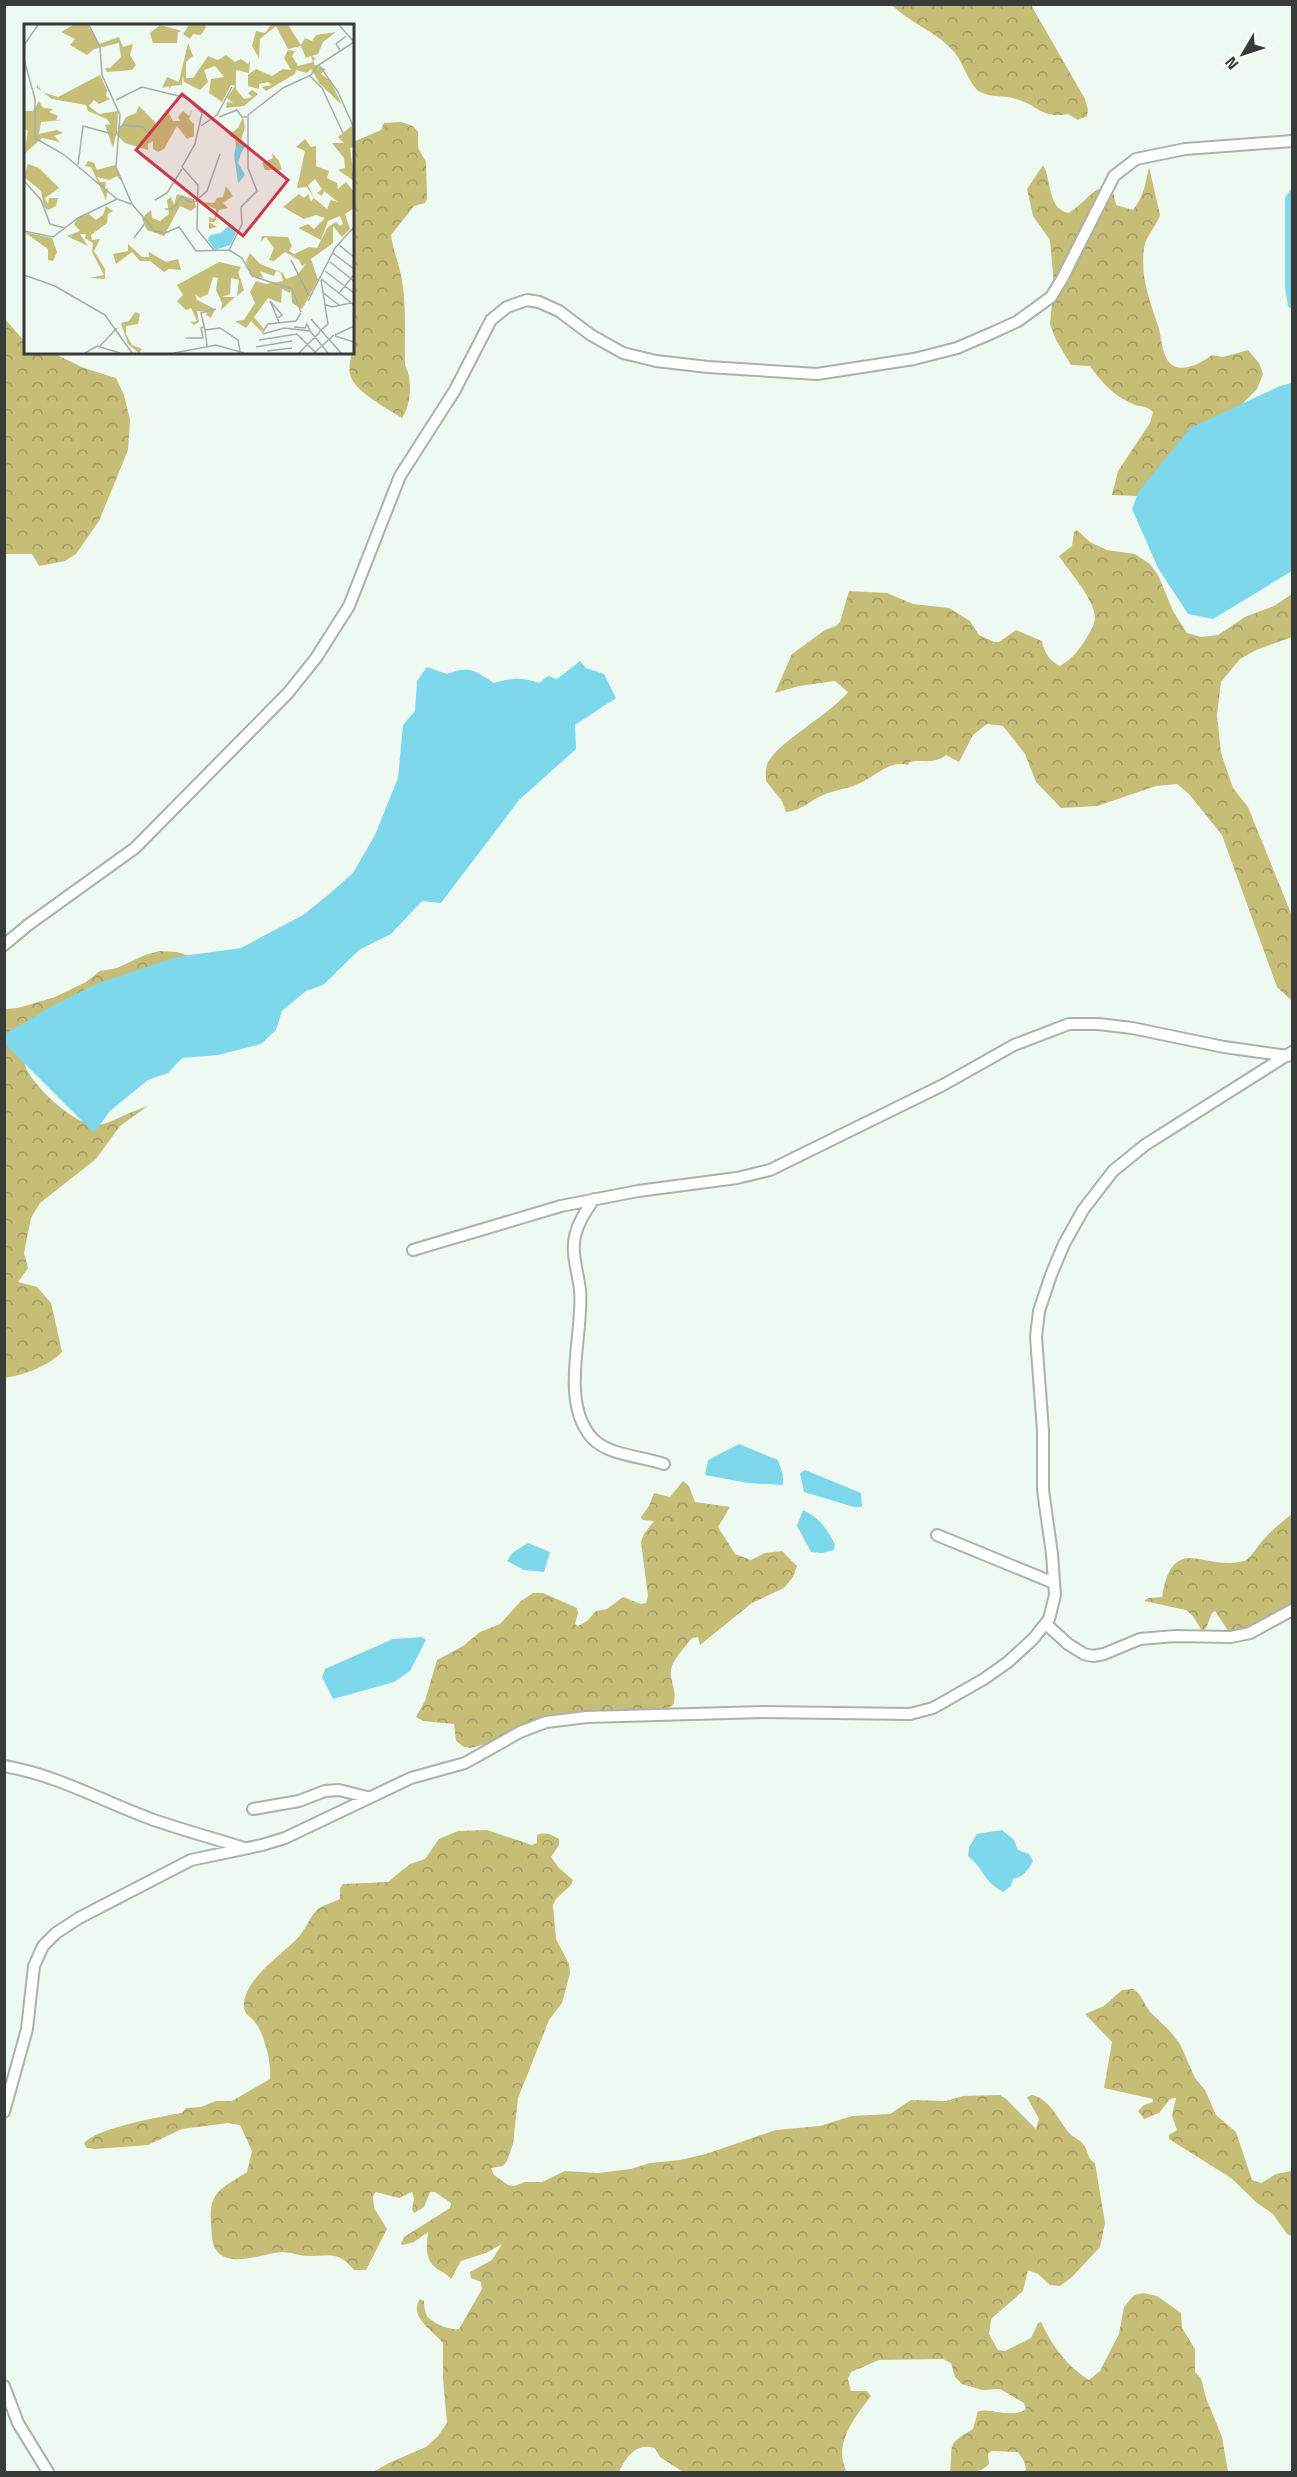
<svg xmlns="http://www.w3.org/2000/svg" width="1297" height="2477" font-family="'Titillium Web',sans-serif">
<defs>
<pattern id="forest-crowns" width="20" height="18" patternUnits="userSpaceOnUse" patternTransform="scale(1.5)"><rect width="20" height="18" fill="#c6bd77"/><path d="M2 6a3 3 0 1 1 6 0M12 15a3 3 0 1 1 6 0" fill="none" stroke="#a29b63"/></pattern>
</defs>
<rect width="100%" height="100%" fill="#eef9f2"/>
<path fill="url(#forest-crowns)" d="M892 5H1031L1085 99 1088 110 1087 116 1078 120 1068 114C1040 119 1039 105 1016 99 1004 95 992 98 980 92 970 86 963 63 955 53 938 32 911 24 892 5Z
M401 122 413 126 418 132V148L426 162 427 199 425 203 414 206 391 235C393 251 400 265 402 281 407 309 404 337 405 364 405 366 408 371 408 373 412 386 410 407 402 418 388 409 353 391 350 374 348 366 352 354 353 346V142L381 130 384 123Z
M1043 165C1052 180 1047 208 1068 213 1079 208 1093 190 1099 189 1103 189 1109 191 1113 192L1116 205 1133 210C1143 198 1146 183 1149 167L1160 215C1156 227 1145 237 1144 248 1140 279 1150 300 1159 329 1162 340 1162 360 1174 366 1186 372 1202 362 1212 355L1223 357 1248 350 1259 363 1263 374 1257 389 1242 404 1138 496 1112 495 1118 471 1150 423 1153 412C1148 406 1142 407 1135 405 1115 397 1102 383 1090 366L1071 365 1056 340 1050 324 1054 284 1050 240 1033 216 1027 189Z
M5 319 25 342 26 352 53 353 84 368 116 378 124 395 130 420 128 450 99 521 76 554 65 561 39 566 32 554H6L5 551Z
M1077 530 1090 542 1107 550 1135 554 1150 564 1158 575 1173 611 1187 633 1201 637 1218 635 1245 617 1274 606 1292 594V637L1256 650 1240 659 1221 682 1217 715 1221 753 1233 788 1248 807 1292 916V1001L1277 987 1222 835 1189 794 1177 784 1156 786 1097 806 1061 808 1036 782 1025 754 1003 726 987 724 973 735 959 762 946 755C934 765 923 759 909 762L908 765C888 760 876 777 858 784 847 789 834 790 823 795 809 801 801 811 786 812L782 801 766 781C766 774 765 768 768 762 783 738 827 717 848 692L835 681 799 686 775 693 792 654 825 630 836 626 840 622 849 591 887 593 913 604 949 608 970 621 979 635 994 642H999L1016 630 1042 641C1044 653 1050 661 1060 666 1071 660 1079 650 1086 639 1090 632 1095 625 1095 617 1094 599 1069 571 1059 556L1072 546 1074 532Z
M160 951 177 952 223 966 25 1055C25 1059 25 1062 25 1065 30 1084 78 1129 99 1125 112 1123 132 1110 148 1106L120 1126 96 1159 40 1203 31 1218 24 1253 28 1268 18 1282 37 1287 51 1303 62 1352C49 1366 23 1375 5 1378V1009L18 1008 55 997 86 982 100 971 117 968 145 955Z
M683 1481 689 1486 695 1502 730 1507 718 1527 735 1554 751 1560 765 1553 782 1551 797 1566 793 1577 784 1588 752 1603 700 1645 698 1637 692 1638C686 1646 676 1656 672 1666 667 1679 679 1691 673 1705L666 1709 638 1714 529 1724 485 1744 471 1748 464 1747 456 1741 454 1724 423 1721 416 1717 425 1701 437 1660 463 1646 480 1632 500 1624 521 1601 533 1593H543L577 1608 578 1613 575 1624 578 1626 587 1621 596 1611 607 1609 623 1597 641 1604 646 1603 648 1596 641 1542 644 1534 654 1521 643 1520 641 1517 649 1506 654 1493 670 1497Z
M1292 1514V1612L1265 1626 1229 1632 1215 1611 1212 1613 1206 1628 1202 1631 1193 1616 1186 1610 1144 1601 1148 1598 1162 1597C1173 1531 1204 1572 1243 1561 1249 1560 1252 1554 1256 1549 1267 1534 1278 1525 1292 1514Z
M487 1830 532 1845 537 1843V1835C545 1832 551 1834 559 1839V1845L551 1857 559 1868 573 1880 571 1885 556 1899 553 1905 556 1939 569 1964 570 1973 562 2003 549 2020 518 2098 513 2144 507 2161 503 2166 491 2168 494 2175 508 2185 514 2186 525 2182H542L565 2171 598 2173 631 2169 650 2163 680 2160 706 2154 776 2130 820 2126 852 2116 890 2114 911 2100 946 2101 963 2096 1000 2095 1006 2099 1036 2129 1039 2119 1027 2097 1032 2095C1052 2100 1058 2121 1071 2135 1075 2138 1080 2140 1083 2144 1089 2151 1086 2158 1095 2163L1105 2223 1100 2247 1072 2277 1060 2286 1050 2285 1038 2274 1028 2270 1023 2291 991 2319 989 2334 998 2350 1005 2351 1031 2338 1038 2323 1041 2322C1053 2347 1066 2365 1089 2380L1100 2371 1119 2334 1124 2307 1134 2295 1144 2293 1157 2296 1181 2313 1182 2328 1195 2349V2372L1201 2378 1206 2398 1222 2437 1228 2472H1024L1026 2469 1024 2461 1018 2452 991 2451 988 2454 989 2464C979 2475 964 2473 950 2472 954 2444 944 2446 973 2429L978 2411C992 2408 1014 2419 1026 2409L1024 2403 1000 2389 982 2390 962 2384 955 2377 951 2363 943 2359 879 2360 851 2372 848 2379 851 2391H867L871 2396C855 2417 832 2445 847 2472H683L660 2457 655 2448C636 2442 626 2457 619 2472H373L391 2462 426 2447 438 2436 447 2423 443 2378V2343C434 2331 408 2317 420 2299L424 2301C424 2305 425 2312 427 2316 432 2323 451 2331 459 2329L482 2289 481 2282 471 2278 470 2272 492 2260 502 2244 486 2253 461 2261 451 2279C446 2273 442 2272 436 2268 424 2259 427 2244 428 2232L414 2242 403 2245 401 2244 404 2237 450 2208 451 2203 435 2192H430L424 2207 414 2213 412 2210 414 2199 412 2192 399 2198 376 2192 373 2196 374 2208 387 2229 366 2270H354C339 2251 331 2256 309 2256 300 2256 291 2252 282 2252 265 2253 229 2269 216 2250 211 2243 212 2232 211 2223 208 2191 223 2188 247 2172L252 2151 240 2125 228 2123 182 2129 148 2145 95 2149 87 2148 84 2144C92 2129 163 2116 182 2113L186 2108 201 2107 216 2101H232L270 2079C272 2065 264 2031 254 2021 250 2016 245 2015 244 2007 242 1981 281 1955 297 1939 305 1931 311 1914 318 1909 324 1905 333 1902 340 1899V1888L343 1884 388 1882 410 1864 425 1859 439 1839 458 1831Z
M1133 1989 1139 1994 1150 2012 1169 2030 1180 2044 1195 2078 1205 2090 1216 2115 1236 2132 1252 2180 1261 2183 1276 2174 1292 2171V2236L1287 2234 1273 2214 1257 2203 1231 2178 1169 2139V2135L1177 2130 1172 2116 1176 2098 1170 2099 1159 2113 1144 2119 1138 2111 1144 2105 1153 2102V2099L1104 2088 1112 2042 1085 2014 1104 2006 1122 1990Z"/>
<path fill="#7cd8ea" d="M1292 187V310L1288 306 1285 287V198Z
M1292 383V571L1213 619 1188 614 1158 568 1132 509 1139 491 1190 428 1280 386Z
M580 661 586 668 604 674 616 698 575 725 576 749 519 800 441 903 422 901 391 934 359 950 323 985 306 991 282 1011 276 1030 261 1044 218 1055 182 1058 168 1073 148 1080 110 1111 94 1133 5 1044V1034L54 1005 96 984 176 957 241 948 303 915 328 895 353 873 375 835 398 778 403 725 415 711 417 681 427 667 447 674C471 665 473 670 494 683 511 678 522 677 539 683L548 676 557 679Z
M739 1444 778 1460 783 1475V1485L748 1483 705 1475 708 1460Z
M805 1470 861 1493 862 1507H854L804 1492 800 1473Z
M803 1510C820 1518 826 1528 835 1544L834 1550 822 1553 811 1552 797 1526Z
M528 1543 550 1552 544 1572 524 1570 507 1561 512 1553Z
M422 1637 426 1640 410 1671 394 1682 333 1699 322 1677 325 1669 393 1639Z
M1002 1830 1014 1840 1018 1850 1029 1854 1033 1861C1028 1870 1024 1877 1013 1879L1011 1886 1003 1892C984 1882 984 1869 968 1856L969 1847 977 1834Z"/>
<g fill="none" stroke-linecap="round" stroke-linejoin="round">
<defs>
<path id="minor" d="M4 945 28 925 135 848 288 693 316 658 349 606 400 476 455 390 491 320 507 307 527 300 539 302 559 311 591 335 623 353 656 361 708 367 817 374 914 359 957 348 992 333 1018 321 1051 297 1062 279 1114 176 1136 159 1185 149 1292 141
M594 1199C586 1211 578 1222 575 1236 571 1254 578 1272 580 1290 584 1335 559 1400 592 1438 609 1456 642 1456 664 1464
M413 1250 561 1206 638 1191 737 1178 770 1170 943 1085 1014 1045 1069 1024H1098L1132 1028 1224 1047 1288 1056
M937 1535 1054 1583
M1046 1624 1068 1644 1084 1654 1093 1656 1104 1654 1140 1639 1175 1636 1231 1637 1250 1633 1292 1610
M4 1766C57 1775 102 1801 151 1819 182 1830 213 1838 244 1848
M253 1809 299 1801 325 1791 339 1790 367 1797
M4 2112 27 2029 34 1966 43 1946 56 1933 79 1918 191 1860 262 1845 285 1838 411 1778 465 1763 520 1732 546 1722 587 1717 763 1712 910 1714 933 1708 984 1679 1008 1662 1033 1639 1049 1619 1055 1595 1052 1554 1043 1490V1431L1036 1337 1039 1311 1051 1275 1064 1244 1083 1210 1113 1171 1145 1145 1292 1052
M4 2386 18 2423 48 2472"/>
</defs>
<use href="#minor" stroke="#a9b3ac" stroke-width="14"/>
<use href="#minor" stroke="#fff" stroke-width="10"/>
</g>
<g transform="translate(24 24)">
<rect width="330" height="330" fill="#eef9f2"/>
<path d="M49 1H64L75 20 95 13 99 23 109 20 106 31 112 41 108 46 83 48 81 44H86L97 33 95 19 70 25 63 31 46 21 51 15 37 8ZM136 1 158 7 154 8 153 19H129L126 9ZM165 1H181L182 3 177 11 169 10 166 15 159 10ZM247 1H264L277 21 281 14 288 17 292 11 312 8 299 18 294 30 288 32 293 36 290 35V41L302 45 297 50 306 56 318 81 296 60 287 45 283 49 272 46 271 50 242 67 238 63 248 61 244 58 235 60V65L224 62V51L232 45 248 52 259 45 267 46 260 34 264 26 271 27 268 32 274 42 289 38 287 32 282 34 277 22 264 25 252 2 236 15 235 34 228 22 232 7 241 9ZM164 19 169 32 162 38V54H169L184 32 194 36 202 31 211 38 217 35 224 40 226 37 225 49 212 46V65L220 75 228 73 224 69 228 66 234 70 220 82 202 84 203 78 209 79 203 74 211 62 207 61 198 78 185 69 187 55 200 53 191 42 180 46 184 58 176 66 160 58 159 50 158 61 147 62 145 66V62L138 64 143 53 155 58ZM76 51 83 66 82 72 86 75 75 80 70 76 65 82 75 90 94 87 93 109 102 93 112 89 115 82 133 100 143 85 149 97H156L154 93 159 87 165 92 169 85 165 95 170 100V112L163 115 153 102 140 125 134 128 129 125V117L124 120V126L101 119 92 110 89 124 81 101 86 100 83 95 64 87 62 81 28 75 13 64V60L18 68 34 73ZM15 77 19 84 29 85 25 88 34 92 32 96H38L17 98 15 110 33 106 39 109 30 112 36 118 18 114 0 130 4 107 0 105V87H9ZM219 93 221 103 217 117 222 121 215 132 218 120 212 124 211 115 204 111 214 104ZM330 100V123L326 124 330 157 314 146 321 144 320 134 308 119H320L314 113ZM281 115 287 123 292 122V142L305 147 303 154 313 159 314 165 322 158 330 168V184L321 190 326 205 318 213 309 202V219L287 235 294 256 278 285 268 279 267 266 266 269 258 265 257 279 244 274 230 293 240 305 237 307 227 297 222 304 211 297 220 296 231 279 226 268 232 257 242 260 259 257 257 249 252 247 250 252 236 247 239 254 227 252 222 238 226 229 236 240 259 249 262 255 273 251 282 240 278 242 275 236 261 228 250 237 245 236 250 224 242 213 237 217 238 212 264 213 268 222 265 227 270 230 285 223 293 224 304 203 312 198 316 202 319 200 316 192 304 197 297 216 274 204 284 200 290 205 301 194 292 191 280 195 259 183 275 170 280 174 284 170 287 177 290 174 283 163 273 164 281 127 272 123ZM291 155 298 165 293 169 298 172 300 167 314 178 307 176 303 185 290 174 284 161ZM248 129 255 137 258 146H241L238 139 249 134ZM64 137 70 139 73 146 91 141 98 158 93 152 85 156 73 153 76 158H82L81 165 84 164 82 176 67 143 61 142ZM4 140 15 144 35 164 21 174 24 180 25 174H34L32 182 24 186 20 183 17 167 0 153ZM202 162 209 172 199 179 204 184 195 186 191 198H185L193 203 185 205V193L190 195 192 185 176 178 190 179 193 174 199 173ZM153 170 170 175 172 183 167 187 156 182 140 212 123 206 118 195 122 190 127 186 128 194 136 197 145 190 143 176 147 173 150 181ZM82 182 89 187 84 190 83 199 67 211 68 216 76 215 70 227 81 245V255L65 254 80 251 68 228 69 219 61 214 62 210H56L64 222 43 212 56 207 50 200 54 194 65 190 72 196 79 191ZM0 208 28 214 33 228 29 237 24 236V225ZM104 220 118 233H125V228L142 238 154 235 157 246 145 245 140 248 126 237H116L108 228 92 240 89 230 104 227ZM195 238 217 243 214 248 220 266 213 272 215 256 207 254 206 270 198 273H211L197 286 198 279 192 266 194 254 189 253 184 270 176 274 171 270 173 276 191 285 187 294 182 291 183 288 173 287 175 298 170 301 167 298 173 297 167 284 162 286 153 277 159 271 153 261ZM111 288 116 290 114 300 102 302V310L108 321 118 325 115 329 104 320 97 299 105 297Z" fill="#c6bd77" fill-rule="evenodd"/>
<path d="M220 120 214 139 221 151 214 159 210 131 212 121ZM205 201 212 209 206 221 191 226 184 216 186 211 197 209Z" fill="#7cd8ea"/>
<path fill="none" stroke="#a5ada8" stroke-width="1.5" d="M65 1 76 23 78 51 96 91 92 143 108 180 131 207 141 209 155 203 172 227 205 226M315 1 330 18M0 21 14 1M316 26 312 20 322 12M0 35 11 75V114L39 130 93 175M295 41 314 68 330 104M286 52 298 64 319 109M92 76 118 63 163 74 178 89 171 120 158 143 174 161 173 205 190 226M195 93 213 86 218 93H223M177 102 193 91 208 63M94 105 99 101 119 103 124 109M54 141 59 102 92 111M0 157 17 176 26 200 41 204M175 174 183 167 196 130M131 176 143 169 158 145M141 185H149L158 172 166 178 174 177M0 207 29 213 54 194 93 175 107 180M110 214 121 199M315 221 330 233M205 226 218 200 217 183 233 167 224 144V91L259 64 287 51 293 42 330 18M205 226 218 234 228 252 268 265 277 288M309 229 330 245M267 236 285 272M306 238 330 257M301 247 330 269M0 251 31 262 81 291 108 329M297 255 330 281M298 268 315 281M315 269 330 251M284 277 311 224 330 203M300 280 308 283 327 279M254 294 258 291 246 277 255 298M287 295 317 329M270 303 281 304 283 300 286 307M181 306 177 289 192 285M295 308 304 300 297 256M238 309 244 300 272 297 277 289M239 310 260 304 286 307 304 329M311 311 330 302M311 312 330 318M162 314H179L177 304 180 303M235 316 273 310 292 329M76 322 93 304M183 322 181 306 196 304 214 316 216 327M232 323 268 317M243 327 268 324M61 329 73 322 96 329M150 329 192 321 220 329M275 329 296 308M290 329 310 311"/>
<path fill="#c93949" fill-opacity="0.15" stroke="#c93949" stroke-width="3" d="M158 70 264 156 219 212 112 126Z"/>
<rect width="330" height="330" fill="none" stroke="#373b39" stroke-width="3"/>
</g>
<rect width="1297" height="2477" fill="none" stroke="#373b39" stroke-width="12"/>
<g transform="translate(1243 54) rotate(231)" stroke="#ffffff" stroke-width="4.5" paint-order="stroke">
<path d="M0-4.5L10 22L0 15L-10 22Z" fill="#373b39"/>
<text y="-9" font-size="16" font-weight="bold" text-anchor="middle" fill="#373b39">N</text>
</g>
</svg>
